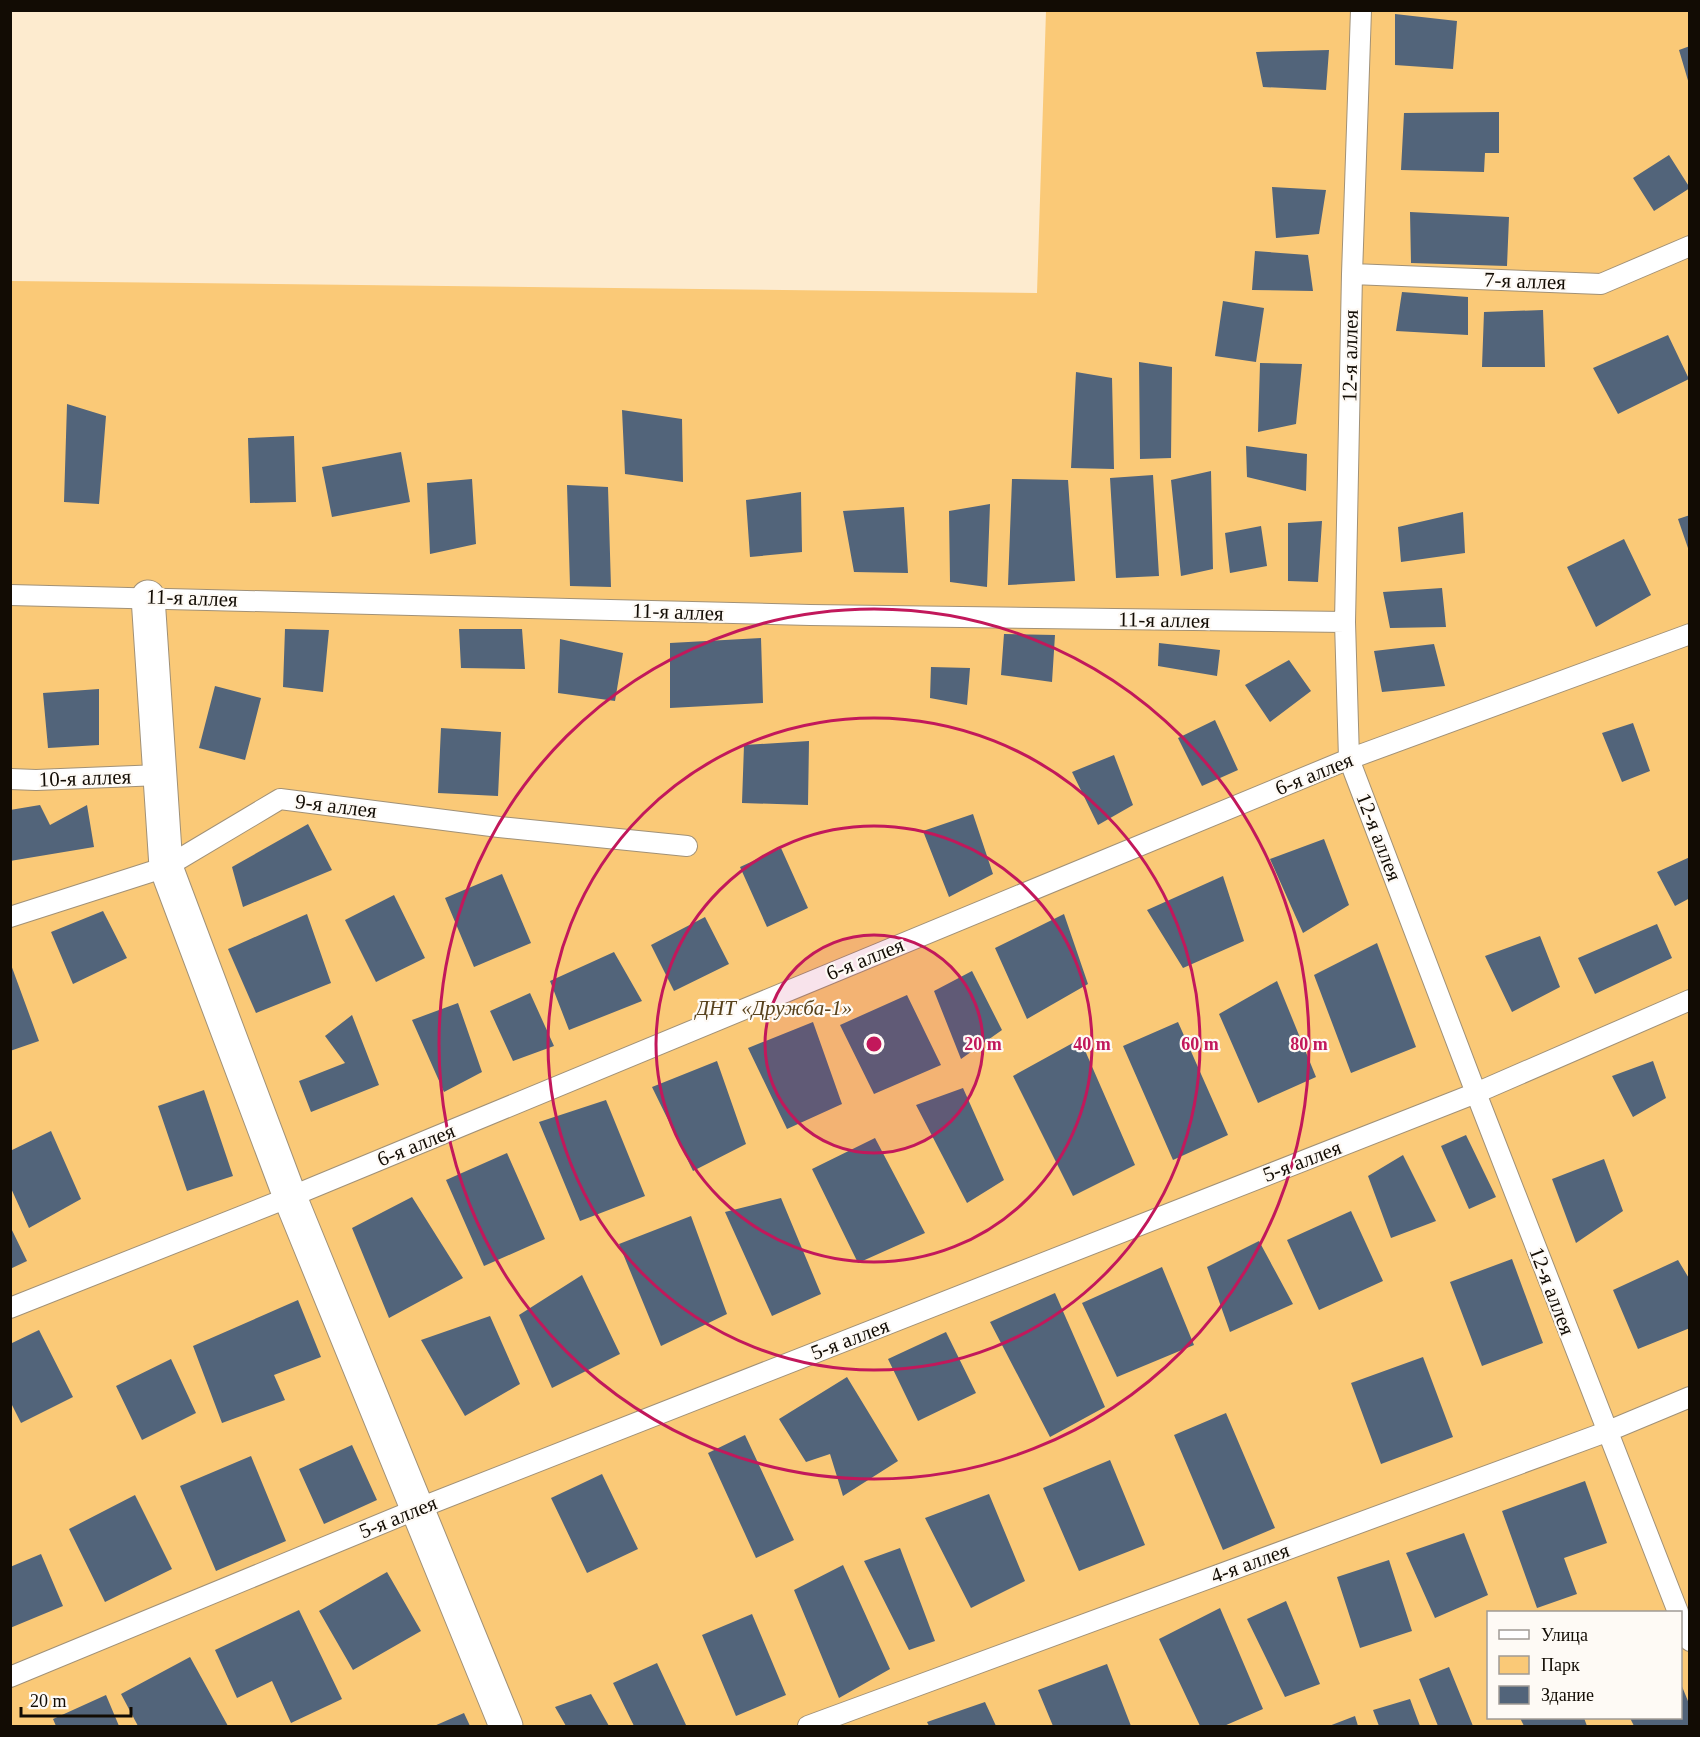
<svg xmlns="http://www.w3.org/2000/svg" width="1700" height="1737" font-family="'Times New Roman',serif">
<rect width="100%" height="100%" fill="#fdebcf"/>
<path fill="#fac977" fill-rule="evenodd" d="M1046 11H1689V1726H11V281L1037 293ZM1488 1612H1680V1718H1488Z"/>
<path fill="#52647a" d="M1395 14 1457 21 1453 69 1395 65Z
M1690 46V84H1689L1679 50Z
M1329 50 1326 90 1263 87 1256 52Z
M1499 112V153H1485L1484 172 1401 170 1404 113Z
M1669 155 1690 188 1654 211 1633 178Z
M1272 187 1326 190 1319 234 1276 238Z
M1410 212 1509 217 1507 266 1411 263Z
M1255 251 1308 255 1313 291 1252 290Z
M1402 292 1468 297V335L1396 331Z
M1223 301 1264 308 1256 362 1215 356Z
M1543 310 1545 367H1482L1484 312Z
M1668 335 1689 379 1618 414 1593 368Z
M1139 362 1172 367 1171 458 1140 459Z
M1260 363 1302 364 1296 424 1258 432Z
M1076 372 1112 378 1114 469 1071 468Z
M67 404 106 416 99 504 64 502Z
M622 410 682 419 683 482 625 474Z
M294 436 296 502 250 503 248 438Z
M1246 446 1307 454 1306 491 1247 477Z
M401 452 410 502 332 517 322 467Z
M1211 471 1213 569 1181 576 1171 480Z
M1153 475 1159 576 1116 578 1110 478Z
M472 479 476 544 430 554 427 483Z
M1012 479 1068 480 1075 581 1008 585Z
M567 485 608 487 611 587 570 586Z
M801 492 802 552 750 557 746 500Z
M990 504 987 587 950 582 949 511Z
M904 507 908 573 854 572 843 511Z
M1463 512 1465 553 1401 562 1398 527Z
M1690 515V551H1689L1678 519Z
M1322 521 1318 582 1288 581V523Z
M1261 526 1267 566 1230 573 1225 533Z
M1624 539 1651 595 1596 627 1567 567Z
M1442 588 1446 627 1390 628 1383 592Z
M285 629 329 630 323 692 283 687Z
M459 629H522L525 669 461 668Z
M1004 634 1055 635 1052 682 1001 675Z
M761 638 763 703 670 708V643Z
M560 639 623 653 615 701 558 693Z
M1159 643 1220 650 1217 676 1158 666Z
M1434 644 1445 686 1382 692 1374 651Z
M1289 660 1311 691 1270 722 1245 685Z
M931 667 970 668 967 705 930 698Z
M215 686 261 698 245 760 199 748Z
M99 689V745L48 748 43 693Z
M1215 720 1238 770 1202 786 1178 738Z
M1633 723 1650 771 1622 782 1602 733Z
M441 728 501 732 498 796 438 793Z
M809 741 808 805 742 803 744 745Z
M1114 755 1133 805 1098 825 1072 772Z
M40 805 50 825 87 805 94 847 10 861V810Z
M973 814 993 874 949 897 923 831Z
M308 824 332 870 243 907 232 867Z
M1324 839 1349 905 1303 933 1270 859Z
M781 848 808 908 767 927 740 867Z
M1690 857V898L1675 906 1657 872Z
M502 874 531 943 474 967 445 898Z
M1223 876 1244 941 1183 968 1147 910Z
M394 895 425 958 376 982 345 920Z
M103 911 127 958 73 984 51 932Z
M307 914 331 983 256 1013 228 949Z
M1064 914 1088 984 1027 1019 995 948Z
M705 917 729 964 674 991 651 945Z
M1657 924 1672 958 1595 994 1578 958Z
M1540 936 1560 987 1512 1012 1485 956Z
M1377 943 1416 1047 1351 1073 1314 975Z
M614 952 642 1001 569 1030 550 981Z
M10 962 39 1041 10 1051Z
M972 971 1002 1030 961 1059 934 991Z
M1277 981 1316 1077 1258 1103 1219 1014Z
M530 993 554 1046 513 1061 490 1011Z
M907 995 941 1065 874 1094 840 1025Z
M458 1003 482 1072 444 1092 412 1020Z
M352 1015 379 1085 311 1112 299 1081 345 1063 325 1036Z
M813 1022 842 1104 787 1129 748 1048Z
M1178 1022 1228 1135 1173 1160 1123 1046Z
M1080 1039 1135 1165 1073 1196 1013 1076Z
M717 1061 746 1144 693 1171 652 1087Z
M1653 1061 1666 1098 1633 1117 1612 1076Z
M963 1088 1004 1180 967 1203 916 1105Z
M204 1090 233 1176 187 1191 158 1106Z
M606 1100 645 1196 580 1221 539 1122Z
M51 1131 81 1199 29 1228 10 1186V1151Z
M1466 1135 1496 1197 1469 1209 1441 1146Z
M875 1138 925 1233 858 1263 812 1169Z
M507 1153 545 1239 484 1266 446 1180Z
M1403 1155 1436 1221 1391 1238 1368 1176Z
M1604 1159 1623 1211 1576 1243 1552 1179Z
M412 1197 463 1278 389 1318 352 1228Z
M781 1198 821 1294 772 1316 725 1212Z
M1351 1211 1383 1281 1319 1310 1287 1240Z
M691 1216 727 1314 661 1346 619 1244Z
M10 1226 27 1261 10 1269Z
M1259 1241 1293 1304 1230 1332 1207 1267Z
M1512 1259 1543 1343 1482 1366 1450 1282Z
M1678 1260 1690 1280V1328L1638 1349 1613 1290Z
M1162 1267 1194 1345 1117 1377 1082 1303Z
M582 1275 620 1354 552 1388 519 1315Z
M1055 1293 1105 1407 1050 1437 990 1322Z
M298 1300 321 1357 274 1375 285 1400 222 1423 193 1346Z
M490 1316 520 1384 465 1416 421 1340Z
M39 1330 73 1397 21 1423 10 1401V1344Z
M946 1332 976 1393 918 1421 888 1359Z
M1423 1357 1453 1437 1381 1464 1351 1383Z
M171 1359 196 1413 142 1440 116 1386Z
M847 1377 898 1461 843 1496 830 1454 806 1462 779 1419Z
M1226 1413 1275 1528 1223 1550 1174 1435Z
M745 1435 794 1540 756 1558 708 1453Z
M352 1445 377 1500 324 1524 299 1469Z
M251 1456 286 1541 216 1571 180 1486Z
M1110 1460 1145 1545 1079 1571 1043 1488Z
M602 1474 638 1549 587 1573 551 1498Z
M1585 1481 1607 1543 1564 1558 1577 1594 1537 1608 1502 1511Z
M989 1494 1025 1581 971 1608 925 1518Z
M135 1495 172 1569 105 1602 69 1529Z
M1464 1533 1488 1595 1435 1618 1406 1553Z
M900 1548 935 1641 909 1650 864 1561Z
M41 1554 63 1606 10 1628V1567Z
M1389 1560 1412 1631 1360 1648 1337 1577Z
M843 1565 890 1669 839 1698 794 1590Z
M387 1572 421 1631 353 1670 319 1611Z
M1286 1601 1320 1684 1285 1697 1247 1619Z
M1220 1608 1263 1709 1224 1726H1200L1159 1639Z
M299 1610 342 1699 291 1723 272 1681 237 1698 215 1650Z
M752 1614 786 1695 736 1716 702 1635Z
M190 1657 228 1726H138L121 1694Z
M657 1663 686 1725 682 1726H634L613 1683Z
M1107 1664 1131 1726H1053L1038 1690Z
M1449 1667 1473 1726H1438L1419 1679Z
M1681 1684 1690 1706V1726H1634L1630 1718H1680Z
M591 1694 609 1726H566L555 1707Z
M106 1695 119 1726H56L53 1719Z
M1410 1699 1420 1726H1379L1373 1710Z
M985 1702 996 1726H929L927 1722Z
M464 1713 470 1726H434Z
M1355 1716 1358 1726H1329Z
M1520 1718H1584L1587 1726H1524Z"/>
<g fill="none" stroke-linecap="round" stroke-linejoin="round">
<defs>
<path id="service" d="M1361 10 1352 274 1345 622 1349 759 1476 1093 1678 1612
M1352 274 1601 284 1690 246
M10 595 810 615 1345 622
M10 779 36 780 160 775
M10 917 166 867 280 799 499 827 687 846
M10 1308 290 1197 1349 759 1690 634
M1680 1618 1690 1641
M10 1677 417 1509 1476 1093 1690 1000
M808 1726 1606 1432 1690 1397"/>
<path id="minor" d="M148 597 166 867 290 1197 506 1726"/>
</defs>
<use href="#service" stroke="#a19177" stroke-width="22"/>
<use href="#minor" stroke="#a19177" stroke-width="35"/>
<use href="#service" stroke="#fff" stroke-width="20"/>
<use href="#minor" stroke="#fff" stroke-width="33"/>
</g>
<circle cx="874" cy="1044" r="109" fill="#c2185b" fill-opacity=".12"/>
<g fill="none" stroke="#c2185b" stroke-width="3">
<circle cx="874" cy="1044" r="109"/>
<circle cx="874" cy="1044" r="218"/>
<circle cx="874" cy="1044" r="326"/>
<circle cx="874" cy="1044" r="435"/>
</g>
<g text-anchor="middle" stroke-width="4.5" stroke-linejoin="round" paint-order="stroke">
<g font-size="21" fill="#120c04" stroke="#fefaf5">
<text transform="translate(1525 281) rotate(2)" y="7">7-я аллея</text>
<text transform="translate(1350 356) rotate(-89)" y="7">12-я аллея</text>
<text transform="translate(192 598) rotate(2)" y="7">11-я аллея</text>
<text transform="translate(678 612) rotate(2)" y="7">11-я аллея</text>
<text transform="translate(1164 620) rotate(1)" y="7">11-я аллея</text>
<text transform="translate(1314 774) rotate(-22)" y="7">6-я аллея</text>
<text transform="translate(85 778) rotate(-2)" y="7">10-я аллея</text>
<text transform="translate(336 806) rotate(7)" y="7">9-я аллея</text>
<text transform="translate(1379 837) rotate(69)" y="7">12-я аллея</text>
<text transform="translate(865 959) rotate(-22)" y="7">6-я аллея</text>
<text transform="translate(416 1145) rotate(-22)" y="7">6-я аллея</text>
<text transform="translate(1302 1161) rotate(-21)" y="7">5-я аллея</text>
<text transform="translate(1552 1291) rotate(69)" y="7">12-я аллея</text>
<text transform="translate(850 1339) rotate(-21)" y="7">5-я аллея</text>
<text transform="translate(398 1517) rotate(-22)" y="7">5-я аллея</text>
<text transform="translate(1250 1563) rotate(-20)" y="7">4-я аллея</text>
</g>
<g font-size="21" font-style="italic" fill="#57411b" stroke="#fefaf5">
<text x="774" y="1015">ДНТ «Дружба-1»</text>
</g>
</g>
<circle cx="874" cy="1044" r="9" fill="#c2185b" stroke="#fefaf5" stroke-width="3"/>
<g font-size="18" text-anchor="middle" font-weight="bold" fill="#c2185b" stroke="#fefaf5" stroke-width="4.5" stroke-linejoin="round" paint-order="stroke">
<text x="983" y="1050">20 m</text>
<text x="1092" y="1050">40 m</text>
<text x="1200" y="1050">60 m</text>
<text x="1309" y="1050">80 m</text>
</g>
<rect width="1700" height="1737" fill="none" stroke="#120c04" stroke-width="24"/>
<rect x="1487" y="1611" width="195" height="108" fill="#fefaf5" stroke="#a09b95" stroke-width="1.5"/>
<rect x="1499" y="1630" width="30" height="9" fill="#ffffff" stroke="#a09b95" stroke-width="1.5"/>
<text x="1541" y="1641" font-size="18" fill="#120c04">Улица</text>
<rect x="1499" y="1656" width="30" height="18" fill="#fac977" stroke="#a09b95" stroke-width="1.5"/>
<text x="1541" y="1671" font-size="18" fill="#120c04">Парк</text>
<rect x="1499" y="1686" width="30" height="18" fill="#52647a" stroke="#a09b95" stroke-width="1.5"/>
<text x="1541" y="1701" font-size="18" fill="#120c04">Здание</text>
<path d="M21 1707v9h110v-9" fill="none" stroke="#120c04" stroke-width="3"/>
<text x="30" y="1707" font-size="18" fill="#120c04" stroke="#fefaf5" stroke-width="4.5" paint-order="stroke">20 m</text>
</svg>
